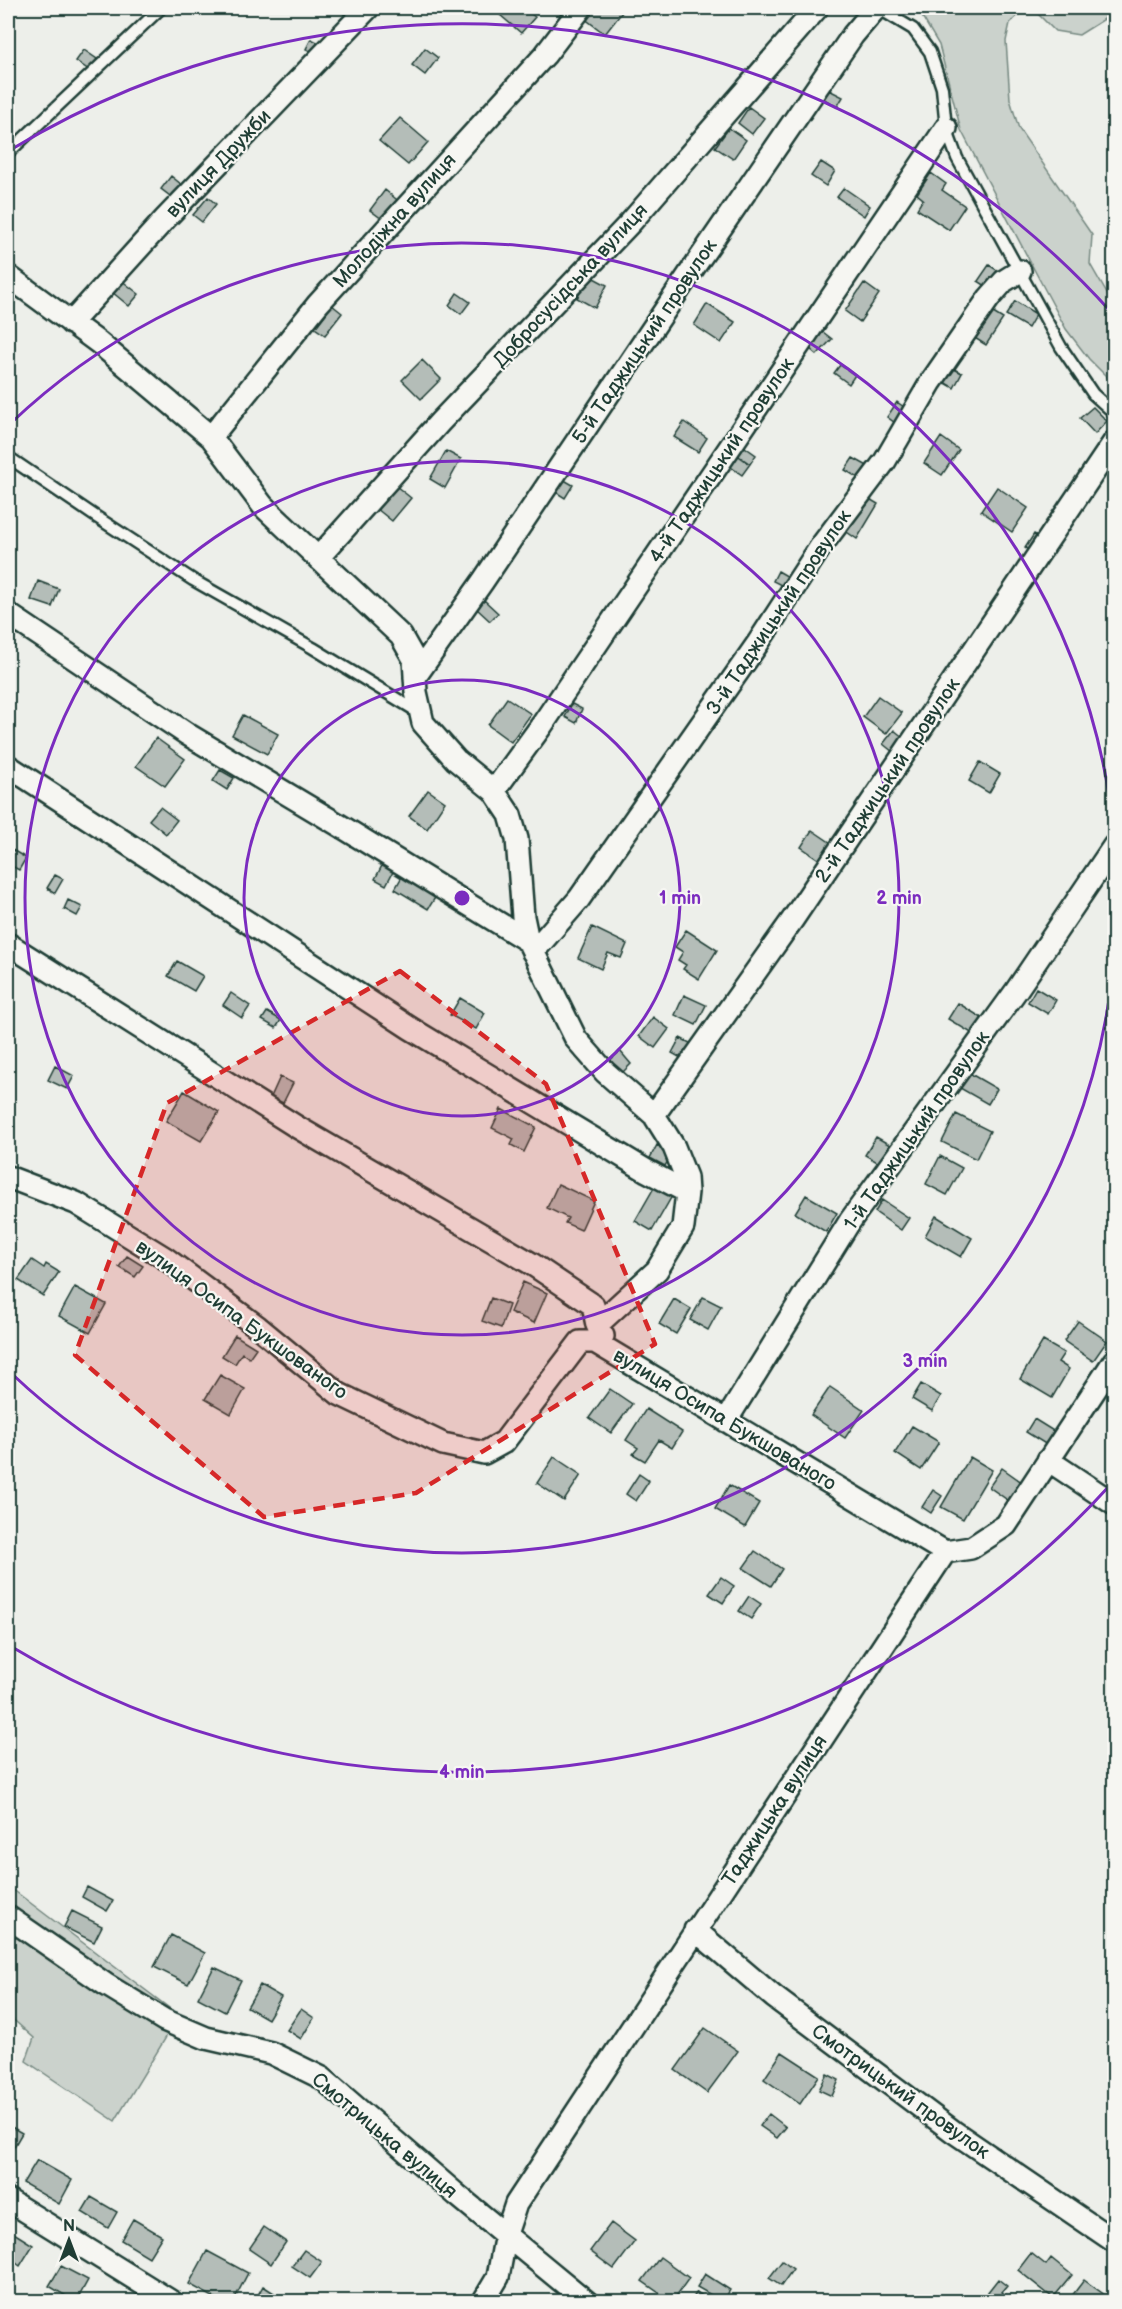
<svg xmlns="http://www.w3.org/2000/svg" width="1122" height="2309" font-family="'Balsamiq Sans',sans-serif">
<rect width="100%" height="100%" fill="#edefea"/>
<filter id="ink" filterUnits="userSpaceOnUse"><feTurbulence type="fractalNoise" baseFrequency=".0167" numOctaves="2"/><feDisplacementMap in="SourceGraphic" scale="12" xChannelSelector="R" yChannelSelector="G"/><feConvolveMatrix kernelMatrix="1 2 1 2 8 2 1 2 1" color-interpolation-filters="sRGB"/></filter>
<g filter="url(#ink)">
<path fill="#cbd2cc" stroke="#758880" stroke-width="1.5" d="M917 8H1114V13L1079 35 1055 31 1036 12 1024 10 1010 23 1006 41 1010 99 1019 129 1092 235 1090 264 1114 306V384L1089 359 1066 329 1036 273 961 130 939 45Z
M8 1886 177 2014 165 2039 115 2121 26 2061 34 2038 8 2015Z"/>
<path fill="#b4bdb8" stroke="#1f3d34" stroke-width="1.5" d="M338 8H359L351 21Z
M506 8H523L535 17 521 33 500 15Z
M592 8H618L623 11 605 34 584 18Z
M311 39 326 46 321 56 306 49Z
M425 48 438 58 425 75 412 65Z
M84 50 97 59 89 70 76 61Z
M829 90 843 97 837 107 824 99Z
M749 107 764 118 752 134 738 123Z
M400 118 428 142 408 165 379 141Z
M729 128 746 140 733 159 715 147Z
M821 162 835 171 826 186 811 176Z
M931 173 946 184 942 190 965 206 949 230 917 209 923 199 917 194Z
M171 176 187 189 178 202 161 189Z
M844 188 870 206 864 216 837 197Z
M385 190 401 203 386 222 370 210Z
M208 197 216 204 202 222 193 215Z
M989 265 1000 272 989 288 978 281Z
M590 276 607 285 595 308 577 298Z
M121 280 139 294 129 306 112 292Z
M864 283 879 294 860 322 845 311Z
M457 293 470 302 461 314 449 305Z
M1015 301 1036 314 1028 328 1006 315Z
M707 304 735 322 721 343 694 325Z
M332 305 342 313 325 335 315 328Z
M990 311 1003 319 986 345 973 337Z
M823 332 832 339 817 355 809 348Z
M422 360 441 379 421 399 402 380Z
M840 365 855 375 849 384 834 373Z
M950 367 962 373 954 388 942 381Z
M897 402 908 410 898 425 887 417Z
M1093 407 1107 421 1095 434 1080 418Z
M684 422 707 438 698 452 674 437Z
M941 437 959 450 942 475 924 463Z
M742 445 756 455 750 464 736 454Z
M446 451 461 459 445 488 430 479Z
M736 454 750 464 742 475 728 465Z
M853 458 873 469 865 482 845 470Z
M559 477 573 485 565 498 551 489Z
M396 486 411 498 392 521 377 509Z
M997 487 1028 508 1012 532 981 511Z
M861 494 878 504 857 539 841 528Z
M1034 534 1042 539 1033 553 1025 548Z
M778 571 792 579 787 588 773 581Z
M38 581 59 589 52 607 31 600Z
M484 600 498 613 490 621 477 609Z
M878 696 902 713 886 734 863 717Z
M507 698 531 714 511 742 488 725Z
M572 704 582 709 576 723 565 717Z
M243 715 278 734 267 754 232 735Z
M894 730 904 738 893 752 883 744Z
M156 738 185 759 165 786 136 766Z
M980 762 1000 774 989 793 969 781Z
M220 770 234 778 227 790 213 781Z
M428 790 445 802 427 829 409 816Z
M160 807 177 820 166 834 149 820Z
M812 830 834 845 823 862 801 847Z
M9 848 26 858 19 870 8 864Z
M385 860 396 866 386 885 375 879Z
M404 873 438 893 428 909 395 889Z
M55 875 63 879 55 893 47 888Z
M68 900 82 907 77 916 64 909Z
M592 927 627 944 621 958 608 953 601 969 578 958Z
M686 930 717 950 699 979 683 969 686 965 678 960 683 952 675 947Z
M177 961 203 976 194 991 168 976Z
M1036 988 1056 1000 1048 1014 1028 1002Z
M231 993 250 1006 242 1018 223 1005Z
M684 995 706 1005 696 1025 675 1015Z
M460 998 485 1013 476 1029 450 1015Z
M958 1003 982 1018 973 1034 948 1019Z
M267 1012 281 1020 276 1028 262 1020Z
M653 1017 669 1029 655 1048 639 1036Z
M680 1038 696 1046 688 1062 672 1053Z
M620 1051 631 1064 619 1076 607 1063Z
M55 1066 74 1076 67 1089 48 1080Z
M969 1073 997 1089 988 1104 960 1088Z
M280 1077 293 1083 283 1103 271 1097Z
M184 1091 219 1112 201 1141 166 1121Z
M501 1109 536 1127 524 1152 511 1145 514 1139 492 1128Z
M956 1114 990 1131 976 1159 942 1142Z
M876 1137 897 1149 886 1167 865 1155Z
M657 1145 672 1153 665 1166 650 1158Z
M940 1156 962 1168 947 1195 926 1184Z
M558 1184 594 1201 581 1230 565 1223 568 1218 547 1208Z
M655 1186 672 1196 652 1231 635 1221Z
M806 1195 837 1213 826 1232 795 1213Z
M882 1200 909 1218 901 1230 875 1212Z
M936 1216 972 1238 961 1257 925 1236Z
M127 1256 143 1266 135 1277 119 1267Z
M32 1260 44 1268 46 1264 59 1272 43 1296 18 1280Z
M523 1282 547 1293 534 1323 510 1312Z
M75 1287 106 1304 90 1333 59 1316Z
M703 1297 721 1306 708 1330 690 1320Z
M491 1298 509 1305 501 1328 482 1321Z
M674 1299 691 1309 676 1334 659 1324Z
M1078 1321 1107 1341 1093 1361 1064 1341Z
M235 1335 256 1348 249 1358 242 1353 235 1364 222 1356Z
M1043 1341 1064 1353 1058 1362 1069 1369 1052 1398 1020 1379Z
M220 1375 245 1389 231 1414 205 1399Z
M921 1384 941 1396 932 1411 912 1399Z
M830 1387 864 1410 845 1438 811 1415Z
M610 1389 632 1404 611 1433 589 1418Z
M646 1409 682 1432 672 1448 659 1440 645 1461 633 1454 638 1448 626 1440Z
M1034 1419 1055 1432 1047 1445 1026 1432Z
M912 1426 939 1442 921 1470 895 1453Z
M554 1457 581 1475 564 1501 537 1483Z
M970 1457 992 1470 963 1519 941 1507Z
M1002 1468 1023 1483 1009 1501 989 1487Z
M639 1474 649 1481 636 1501 626 1494Z
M729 1485 759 1503 745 1527 715 1509Z
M933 1490 942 1496 931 1513 922 1507Z
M755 1551 782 1569 771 1586 743 1568Z
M721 1577 734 1586 723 1603 709 1594Z
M749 1596 761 1604 751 1619 739 1611Z
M87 1887 113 1901 107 1911 82 1897Z
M72 1911 102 1926 94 1942 64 1927Z
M171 1935 205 1953 188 1984 154 1967Z
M214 1967 241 1980 225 2012 198 1998Z
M260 1985 281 1997 268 2019 247 2007Z
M301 2009 314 2018 301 2039 287 2030Z
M705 2028 738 2051 707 2093 675 2070Z
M782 2052 819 2076 800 2104 764 2079Z
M827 2074 839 2080 832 2096 819 2090Z
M769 2114 786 2127 777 2138 760 2126Z
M8 2125 22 2133 8 2157Z
M37 2160 72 2180 59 2204 23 2183Z
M91 2197 117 2212 108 2228 82 2212Z
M133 2219 162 2236 149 2257 121 2240Z
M611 2223 635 2241 614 2269 590 2251Z
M264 2227 286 2242 271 2264 249 2249Z
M9 2230 33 2245 20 2266 8 2257Z
M304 2250 322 2262 310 2278 292 2266Z
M207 2251 248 2273 233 2302H222L189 2284Z
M1031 2253 1046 2265 1051 2258 1072 2275 1053 2298 1018 2270Z
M660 2257 689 2278 672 2302 642 2281Z
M782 2261 793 2269 781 2286 769 2278Z
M61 2266 88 2280 76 2302 49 2286Z
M705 2274 730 2290 723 2302 697 2287Z
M998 2279 1007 2286 1002 2292 1010 2299 1007 2302H980Z
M1084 2280 1109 2298 1106 2302 1068 2301Z
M263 2286 288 2302H254Z
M697 2292 711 2302H690Z"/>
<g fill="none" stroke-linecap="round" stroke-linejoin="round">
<defs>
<path id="lane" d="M878 8 913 29 930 52 942 88 946 128 957 158 1061 347 1093 394 1114 413
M8 153 161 8
M8 457 95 516 193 580 313 648 420 713"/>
<path id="street" d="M8 276 99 343 211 437 263 506 401 636 414 659 416 692 423 723 456 760 494 791 510 815 517 839 523 917 528 941 576 1039 605 1072 654 1115 674 1147 686 1177 687 1192 683 1227 657 1270 597 1325
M71 323 165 219 368 8
M211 437 318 304 545 55 581 8
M318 558 440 422 631 222 817 8
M8 614 187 734 344 828 528 941
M415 677 483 581 694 267 853 35 876 8
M8 766 410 1028 647 1171 687 1192
M494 791 542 725 946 128
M8 944 297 1127 532 1264 593 1305 597 1325 603 1336
M533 952 579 899 758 643 821 546 885 461 931 382 989 298 1004 281 1020 271
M654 1115 793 919 1114 442
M8 1177 76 1203 165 1258 258 1327 339 1394 443 1444 484 1453 504 1442 580 1342H595L945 1552
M726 1421 850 1221 1016 991 1114 846
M1048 1460 1114 1504
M8 1917 105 1984 164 2020 206 2038 271 2053 322 2078 457 2195 587 2302
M695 1930 774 1997 954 2132 1114 2241
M8 2200 172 2302
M483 2302 498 2277 506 2234 516 2204 945 1552 971 1548 1006 1525 1114 1361"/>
</defs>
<use href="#lane" stroke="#1f3d34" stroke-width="15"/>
<use href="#street" stroke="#1f3d34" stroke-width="26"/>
<use href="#lane" stroke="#f6f6f2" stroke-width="10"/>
<use href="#street" stroke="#f6f6f2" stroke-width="21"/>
</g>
</g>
<path fill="#d62828" fill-opacity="0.2" stroke="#d62828" stroke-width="4.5" stroke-dasharray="12 8" stroke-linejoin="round" d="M400 971 546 1084 655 1344 416 1493 264 1517 75 1355 167 1103Z"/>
<g fill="none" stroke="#7b2cbf" stroke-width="3">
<circle cx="462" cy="898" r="218"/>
<circle cx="462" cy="898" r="437"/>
<path d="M1114 961A655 655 0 0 1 11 1373M11 423A655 655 0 0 1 1114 835"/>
<path d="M1112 1483A874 874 0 0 1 12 1647M12 149A874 874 0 0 1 1112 313"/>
</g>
<g text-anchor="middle" stroke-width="4.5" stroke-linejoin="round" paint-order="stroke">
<g font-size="20" fill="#1f3d34" stroke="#f6f6f2">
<text transform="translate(218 163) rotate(-46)" y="7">вулиця Дружби</text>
<text transform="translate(394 220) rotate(-48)" y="7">Молодіжна вулиця</text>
<text transform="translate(570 285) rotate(-47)" y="7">Добросусідська вулиця</text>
<text transform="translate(644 341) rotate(-56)" y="7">5-й Таджицький провулок</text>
<text transform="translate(721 460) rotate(-56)" y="7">4-й Таджицький провулок</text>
<text transform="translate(778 612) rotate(-56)" y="7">3-й Таджицький провулок</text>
<text transform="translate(887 780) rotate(-56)" y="7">2-й Таджицький провулок</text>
<text transform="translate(916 1130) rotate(-55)" y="7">1-й Таджицький провулок</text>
<text transform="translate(242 1319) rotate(36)" y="7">вулиця Осипа Букшованого</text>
<text transform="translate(725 1419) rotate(31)" y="7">вулиця Осипа Букшованого</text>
<text transform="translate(774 1810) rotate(-57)" y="7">Таджицька вулиця</text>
<text transform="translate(901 2091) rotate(36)" y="7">Смотрицький провулок</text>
<text transform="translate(385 2135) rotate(40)" y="7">Смотрицька вулиця</text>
</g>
</g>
<circle cx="462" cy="898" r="9" fill="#7b2cbf" stroke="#f6f6f2" stroke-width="3"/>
<g font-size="18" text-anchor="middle" font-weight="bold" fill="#7b2cbf" stroke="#f6f6f2" stroke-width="4.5" stroke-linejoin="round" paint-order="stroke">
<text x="680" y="904">1 min</text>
<text x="899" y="904">2 min</text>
<text x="925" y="1367">3 min</text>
<text x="462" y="1778">4 min</text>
</g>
<rect width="1122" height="2309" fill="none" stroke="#f6f6f2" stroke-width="30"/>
<rect x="15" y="15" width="1092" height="2279" fill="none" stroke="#1f3d34" stroke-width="2" filter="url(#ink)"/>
<g transform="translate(69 2240)" stroke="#f6f6f2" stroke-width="4.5" paint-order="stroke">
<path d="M0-4.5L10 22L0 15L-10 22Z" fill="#1f3d34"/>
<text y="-9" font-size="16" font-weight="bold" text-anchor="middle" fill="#1f3d34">N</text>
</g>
</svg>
